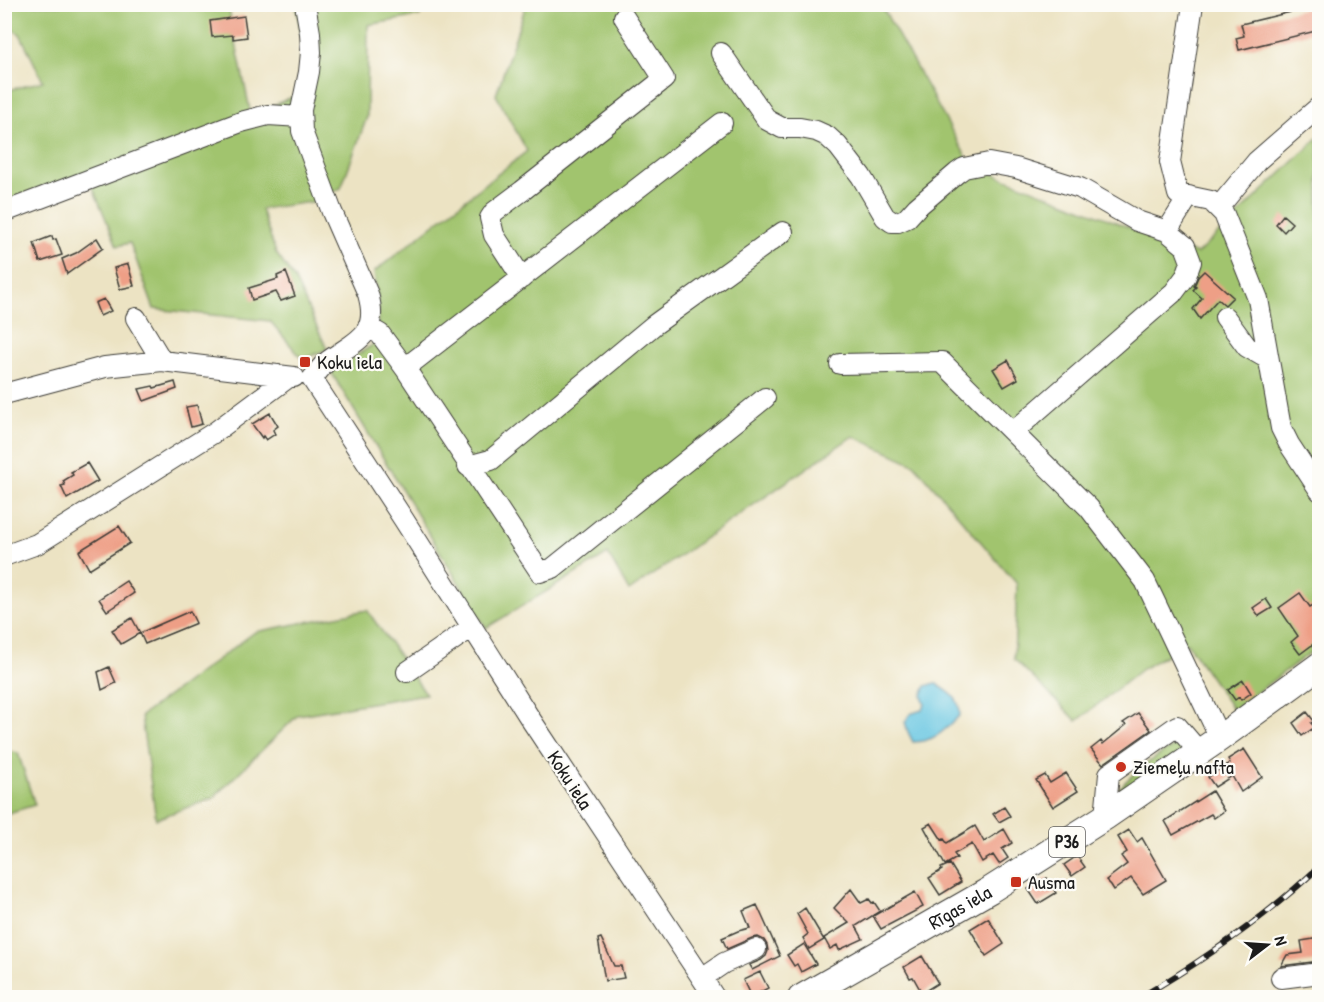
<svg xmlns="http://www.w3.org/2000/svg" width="1324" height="1002" font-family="'Patrick Hand',sans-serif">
<rect width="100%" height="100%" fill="#fdfcf7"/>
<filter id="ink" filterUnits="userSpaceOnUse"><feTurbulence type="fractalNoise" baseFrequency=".0167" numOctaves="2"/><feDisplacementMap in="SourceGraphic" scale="12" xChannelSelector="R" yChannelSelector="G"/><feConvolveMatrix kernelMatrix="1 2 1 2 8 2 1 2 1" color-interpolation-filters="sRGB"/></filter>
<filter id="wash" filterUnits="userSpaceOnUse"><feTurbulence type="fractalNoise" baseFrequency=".008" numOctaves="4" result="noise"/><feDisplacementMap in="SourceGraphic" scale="24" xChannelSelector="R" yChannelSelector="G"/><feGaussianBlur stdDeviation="1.35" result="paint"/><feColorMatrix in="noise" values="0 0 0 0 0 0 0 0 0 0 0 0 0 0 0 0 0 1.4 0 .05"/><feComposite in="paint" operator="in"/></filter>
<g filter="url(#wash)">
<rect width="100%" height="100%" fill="#ece3c3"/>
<path fill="#a1c46e" stroke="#5e7045" stroke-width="1.5" d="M5 5H247L229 10 251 115 297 95 304 51 296 5H419L420 16 368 25 367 117 341 188 318 201 261 209 276 253 295 280 327 349 303 360 270 321 154 309 130 243 117 246 88 176 5 204V91L43 81 20 34 5 25Z
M526 5H881L971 165 1197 254 1319 137V646L1233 710 1187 643 1142 669 1077 721 1014 659 1017 584 914 464 853 436 629 591 608 554 486 628 331 372 374 344 379 312 374 272 527 151 496 95Z
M367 610 426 694 298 715 213 798 156 819 141 716 255 632Z
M1182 743 1188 748 1120 794 1119 789C1131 774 1164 749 1182 743Z
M5 751 18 753 35 805 5 814Z"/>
<path fill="#63c5e1" stroke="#40707e" stroke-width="1.5" d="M935 683C949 692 960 697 960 715 946 729 935 742 913 742L908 732 905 722 910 714 922 710 925 705 922 695 926 686Z"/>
<g id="blocks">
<path fill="#ee9f86" d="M1320 5V30L1239 50 1236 38 1244 36 1241 24Z
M244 16 247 37 233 39V35L212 37 210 21Z
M1283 215 1292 223 1284 232 1276 224Z
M52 236 53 240 56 239 62 255 40 262 34 243Z
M97 238 103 248 67 274 62 259 76 253Z
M128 264 134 286 120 289 114 268Z
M1204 271 1233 297 1225 305 1218 299 1200 319 1193 309 1202 298 1193 290 1196 287 1194 286 1198 277Z
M286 272 295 296 281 301 276 292 252 300 249 288 278 279 277 276Z
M104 299 111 311 100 316 95 303Z
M1008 360 1018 379 1004 387 993 369Z
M175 382 177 389 144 401 139 389 153 386 154 388Z
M197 405 202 424 191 427 186 407Z
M270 413 278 426 273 430 275 434 266 440 263 436 262 438 252 424Z
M87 463 98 481 67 499 61 486 65 485 63 481 73 475 71 472Z
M119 526 130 543 89 569 79 551Z
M126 581 134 593 107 611 99 599Z
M1300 593 1310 607 1320 601V639L1300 654 1291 642 1298 636 1279 608Z
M1266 599 1272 608 1259 616 1253 608Z
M190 611 196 623 145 644 140 633Z
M132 618 140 633 121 644 112 630Z
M109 667 116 683 102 690 98 672Z
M1243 680 1251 693 1241 700 1239 697 1235 700 1228 690Z
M1307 712 1314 721 1311 723 1315 727 1302 736 1293 723Z
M1138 713 1151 730 1103 764 1091 749 1101 741 1103 744 1126 725 1123 723Z
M1244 749 1262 777 1241 792 1232 776 1215 787 1208 777 1230 763 1228 759Z
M1066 773 1078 791 1053 807 1036 780 1045 775 1050 783Z
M1212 791 1224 811 1214 818 1211 814 1173 835 1165 821Z
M1004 807 1010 816 999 822 993 814Z
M931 823 942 840 944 839 947 843 975 826 984 842 1004 829 1012 843 1002 849 1008 858 999 864 993 855 982 862 972 844 954 854 957 858 945 865 924 827Z
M1129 830 1137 842 1142 838 1166 880 1143 894 1131 878 1114 890 1111 885 1106 880 1127 864 1121 856 1127 852 1118 837Z
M1077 856 1085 867 1072 876 1064 865Z
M950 864 961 882 940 895 929 878 942 870 941 868Z
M1047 878 1056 893 1038 904 1028 889Z
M851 889 861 903 869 899 872 903 874 902 880 911 856 926 863 939 839 950 837 945 830 949 824 938 849 923 834 908Z
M915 892 923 907 881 929 873 916Z
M757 905 780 956 752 970 749 965 761 960 766 956 768 951 767 945 764 940 758 937 752 938 727 949 722 938 738 931 750 928 743 911Z
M805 908 824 940 809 949 803 938 808 934 797 914Z
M988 918 1004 944 986 956 970 929Z
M601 938 614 966H621L624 978 605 981 598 939Z
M1320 938V961L1281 966 1287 955 1303 953 1301 941Z
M804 944 816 964 801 972 797 964 794 966 787 955Z
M922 956 938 983 922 993 913 977 910 978 904 967Z
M760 972 768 988 751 997 743 980Z"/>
</g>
</g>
<g filter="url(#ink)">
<use href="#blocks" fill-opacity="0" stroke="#3b3a35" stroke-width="1.5"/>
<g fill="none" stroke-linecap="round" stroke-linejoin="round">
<defs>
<path id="minor" d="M305 4 310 33 311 52 309 72 301 110 302 131 332 212 368 294C380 336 356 340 328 361 322 365 317 373 312 379
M1193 4 1170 162 1178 194 1211 201 1224 214 1258 299 1281 428 1289 444 1320 491
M721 53 767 120 782 128H800L816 131 827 136 838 146 861 176 885 217 892 222H898L907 218 917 207 957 173 964 168 989 163 1016 168 1080 188 1137 221 1167 231 1185 246 1191 262 1186 276 1174 292 1013 432
M1218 208 1257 161 1320 106
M4 212 241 122 268 115 301 117
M1167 231 1189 196
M522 278 494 235 490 218 494 212 522 191 664 79 624 17
M1225 317 1247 347 1268 359
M136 318 162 361
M368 327 380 334 405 368 540 572 553 568 765 398
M840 364 942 362 1089 508 1145 581 1220 738
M405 368 722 123
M312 379 404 520 531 720 715 998
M4 394 105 367 162 361 294 377
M468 466 491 460 654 325 783 232
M4 556 37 544 215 432 289 377
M407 672 472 627
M1105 817 1109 774 1177 726 1200 753
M702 978 724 963 756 949
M1281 978 1320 973"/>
<g id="major">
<path id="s1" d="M801 998 990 890 1105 817 1220 738 1320 665"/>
</g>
</defs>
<use href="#minor" stroke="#3b3a35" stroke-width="22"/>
<use href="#major" stroke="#3b3a35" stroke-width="28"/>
<use href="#minor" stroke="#fff" stroke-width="20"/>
<use href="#major" stroke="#fff" stroke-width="26"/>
<defs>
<path id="rail" d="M1139 998C1204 960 1265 918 1320 866"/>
</defs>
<use href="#rail" stroke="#1c1c1c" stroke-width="6"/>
<use href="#rail" stroke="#fdfcf7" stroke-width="4" stroke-dasharray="11" stroke-linecap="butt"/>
</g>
</g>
<g fill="#c8321e" stroke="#fdfcf7" stroke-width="2">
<rect x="299" y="356" width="12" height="12" rx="3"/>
<circle cx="1121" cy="767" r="6"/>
<rect x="1010" y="876" width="12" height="12" rx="3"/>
</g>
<g text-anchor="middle" stroke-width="4.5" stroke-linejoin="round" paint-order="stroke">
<rect fill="#fdfcf7" stroke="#605f5e" stroke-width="1.5" x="1049" y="827" width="36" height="30" rx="4.5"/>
<g font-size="18" font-weight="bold" fill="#1c1c1c">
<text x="1067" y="848">P36</text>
</g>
<g font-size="20" fill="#1c1c1c" stroke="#fdfcf7" text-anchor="start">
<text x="317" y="369">Koku iela</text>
<text x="1133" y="774">Ziemeļu nafta</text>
<text x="1028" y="889">Ausma</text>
</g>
<g font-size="20" fill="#1c1c1c" stroke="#fdfcf7">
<text transform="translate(570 780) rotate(57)" y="7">Koku iela</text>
<text dy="7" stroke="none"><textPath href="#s1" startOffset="183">Rīgas iela</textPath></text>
</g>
</g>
<rect width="1324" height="1002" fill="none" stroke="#fdfcf7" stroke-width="24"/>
<g transform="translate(1267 945) rotate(73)" stroke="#fdfcf7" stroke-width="4.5" paint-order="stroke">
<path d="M0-4.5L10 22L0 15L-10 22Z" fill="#1c1c1c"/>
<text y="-9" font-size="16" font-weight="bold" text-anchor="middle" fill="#1c1c1c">N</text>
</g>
</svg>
